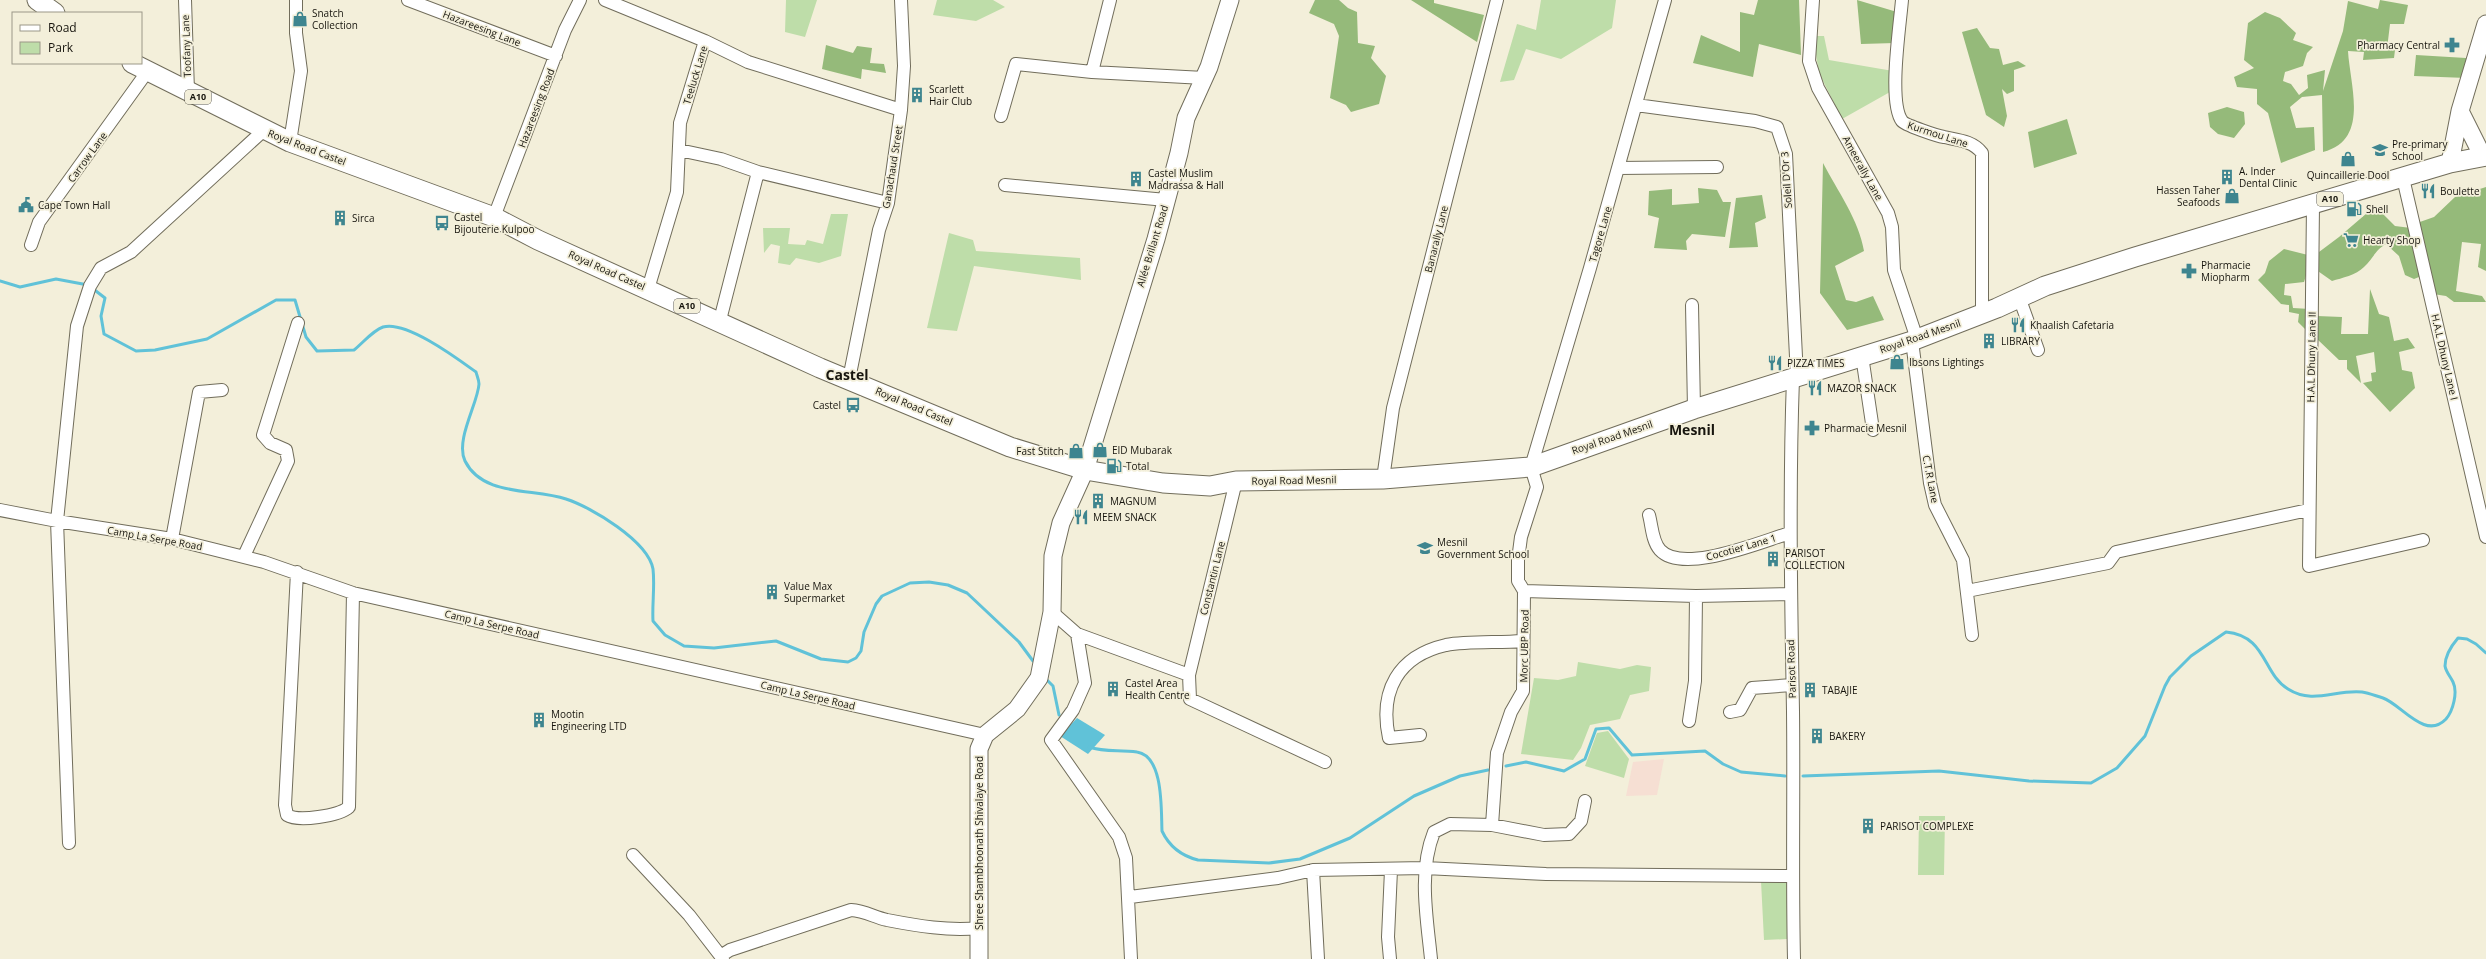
<svg xmlns="http://www.w3.org/2000/svg" width="2486" height="959" font-family="'Open Sans',sans-serif">
<rect width="100%" height="100%" fill="#f3efda"/>
<path fill="#f6dfd3" d="M1664 759 1657 795 1626 796 1633 762Z"/>
<path fill="#bedda9" d="M786 0H817L805 37 785 32Z
M937 0H993L1005 7 976 21 933 15Z
M1541 0H1616L1612 28 1561 59 1526 49 1514 80 1500 82 1517 24 1536 30Z
M1813 36H1824L1829 60 1893 71 1890 92 1842 119 1819 73Z
M831 214H848L841 256 819 263 796 258 790 265 778 263 780 246 771 244 764 253 763 228H790L788 244 805 245 807 240 823 244Z
M949 233 973 240 976 251 1080 258 1081 280 974 266 957 331 927 328Z
M1578 662 1620 669 1637 665 1651 667 1649 691 1630 695 1620 719 1590 725 1581 748 1573 760 1521 754 1534 678 1558 680 1576 676Z
M1608 731 1629 759 1624 778 1585 766 1597 733Z
M1919 816H1945L1944 875H1918Z
M1790 879 1787 939 1764 940 1761 881Z"/>
<path fill="#95ba7a" d="M1315 0H1339L1348 8 1357 12 1358 43 1375 46 1371 58 1386 76 1379 104 1351 112 1346 105 1330 98 1339 36 1334 24 1309 13Z
M1411 0H1434V3L1484 15 1477 42Z
M1758 0H1799L1801 55 1759 44 1753 77 1693 63 1701 35 1740 52V12L1754 15Z
M1857 0 1897 12 1895 43 1861 44Z
M2380 0 2408 5 2404 24H2390L2387 49 2395 50 2394 58 2363 60 2364 52 2348 51C2350 86 2370 140 2323 152L2322 95 2302 97 2290 107 2296 128 2314 127 2315 150 2281 163 2268 113 2257 104V89L2237 87 2234 77 2254 68 2244 60 2248 23 2265 12 2280 18 2296 33 2293 40 2313 47 2307 53 2303 66 2285 72 2283 81 2291 84 2299 95 2308 88 2307 75 2325 70 2323 91 2343 31 2348 1 2378 9Z
M1977 28 1990 48 1999 49 2003 65 2018 61 2026 66 2014 70V91L2007 94 2002 89 2007 116 2004 127 1986 115 1962 32Z
M826 45 853 53 857 46 872 48 870 63 884 64 886 73 862 69 861 79 822 69Z
M2416 55 2466 58 2467 78 2414 76Z
M2227 107 2244 112 2245 124 2234 138 2218 134 2210 127 2208 113Z
M2067 119 2077 154 2034 168 2028 132Z
M1823 163C1837 190 1859 220 1864 251L1835 266 1846 300 1856 302 1873 296 1884 320 1847 330 1820 293Z
M2486 187V271L2478 267 2481 244 2462 242 2456 291 2482 296 2486 302H2454L2446 296 2433 294 2429 273 2414 279 2405 275 2399 256 2386 244C2375 250 2373 259 2364 267 2356 275 2342 278 2332 281L2315 269 2319 252 2339 237 2367 213H2382L2395 226 2419 229 2417 223 2434 217 2455 197Z
M1698 188 1717 190 1723 202H1731L1725 237 1692 234 1686 241 1687 250 1654 248 1659 218 1648 215 1649 191 1672 189V205L1699 203Z
M1762 195 1766 218 1755 223 1758 247 1729 248 1736 198Z
M2284 249 2308 255 2309 266 2304 282 2285 284 2284 295 2291 296 2293 308 2310 309V334L2298 322 2299 314 2289 312V305L2281 304 2258 280 2265 273 2269 261Z
M2370 289 2379 314 2389 317 2394 341 2408 338 2415 348 2399 352 2402 370 2412 372 2415 388 2390 412 2363 383 2372 381 2371 373 2376 372 2374 352 2356 356 2361 383 2347 369V360H2339L2316 338 2317 316 2342 317 2341 334H2368Z"/>
<path fill="#60c2d8" d="M1077 718 1105 735 1088 754 1060 736Z"/>
<g fill="none" stroke-linecap="round" stroke-linejoin="round">
<path stroke="#60c2d8" stroke-width="3" d="M0 281 20 287 56 279 88 285
M92 288 105 298 101 316 104 334 136 351 155 350 207 339 276 300H295L306 337 317 351 354 350C363 343 372 331 383 327 406 320 458 359 476 372 477 376 479 380 479 384 478 403 455 440 465 461 483 497 533 488 566 499 591 507 648 541 653 569 655 586 652 604 653 621L665 635 684 646 714 648 776 641 821 659 848 662 856 658 861 651 864 632 876 604 882 596 910 583 929 582 948 585 967 593 1019 642 1033 661
M1047 680 1053 686 1059 715
M1089 747C1106 753 1120 749 1137 752 1164 756 1161 811 1162 831 1169 846 1182 856 1198 860L1269 863 1300 859 1350 838 1414 796 1460 776 1488 770
M1506 766 1526 762 1564 771 1585 759 1596 729 1609 728 1632 755 1705 751 1723 764 1741 772 1785 776
M1803 776 1939 771 2029 781 2091 783 2117 768 2145 736 2165 686 2170 677 2191 656 2226 632C2267 636 2262 673 2288 689 2313 705 2336 689 2362 692 2369 693 2376 696 2383 698 2401 704 2425 741 2446 719 2453 711 2458 692 2453 682 2450 676 2446 672 2445 666 2445 656 2452 645 2458 638L2467 639 2476 644 2486 653"/>
<defs>
<path id="street" d="M185 0 188 91
M408 0 556 56
M605 0 705 41 748 62 901 110
M1110 0 1092 72 1204 78
M1813 0 1809 61 1818 88 1888 213 1892 227 1894 270 1917 339
M1902 0C1900 25 1888 102 1902 121 1905 125 1937 136 1944 137 1958 140 1973 141 1982 153V314
M1636 105 1755 121 1777 127 1786 154 1797 377
M1001 116 1016 64 1092 72
M290 142 301 71 296 33V0
M679 150 721 159 758 172 888 203
M1618 168 1717 167
M2403 178 2486 537
M1005 185 1166 200
M2313 205 2309 566 2423 540
M494 217 565 30 580 0
M31 245 39 222 147 72
M648 289 677 192 680 123 705 41
M2019 297 2038 350
M1692 305 1694 409
M720 320 758 172
M1912 341 1930 483 1935 505 1963 560 1972 635
M1862 356 1873 430
M1793 378C1789 489 1791 600 1793 711 1794 794 1792 876 1794 959
M849 379 879 230 888 203 901 110 904 66 901 0
M1383 479 1393 408 1497 0
M0 510 57 521 172 539 264 562 353 593 985 735
M1649 515C1652 526 1652 541 1660 550 1683 575 1762 541 1790 533
M172 539 199 392 222 390
M244 556 288 461 286 450 270 443 263 435 298 323
M297 572 285 805 287 815C298 822 339 816 349 807L353 593
M1524 591 1696 596 1695 681 1689 721
M1967 591 2108 563 2116 552 2308 510
M1696 596 1789 594
M1052 612 1077 634 1085 683 1073 710 1051 740 1119 837 1126 858 1131 959
M1077 634 1189 675 1190 699 1325 762
M1189 675 1236 481
M1730 712 1740 710 1752 688 1792 685
M1420 735 1389 738C1379 691 1398 656 1446 645 1468 641 1500 643 1522 641
M1492 825 1497 753 1511 712 1523 691 1524 591 1518 581V560L1521 537 1537 487 1531 467 1590 268 1665 0
M69 843 57 521 77 326 90 286 101 268 131 252 264 130
M633 855 689 915 723 959
M1313 870 1318 959
M1130 897 1278 878 1313 870 1425 868 1546 874 1792 876
M722 955 730 950 851 910C865 911 874 917 887 920 918 926 948 931 979 928
M1390 959 1388 937 1391 870
M1431 959C1427 918 1418 872 1434 832L1450 824 1492 825 1544 835 1569 834 1581 821 1585 801"/>
<path id="secondary" d="M2460 111 2483 157
M2450 163 2460 111 2486 24
M979 959V749L985 735 1017 709 1039 678 1052 612 1053 556 1061 523 1085 470 1156 239 1179 153 1186 118 1209 67 1230 0"/>
<path id="primary" d="M37 0 55 13
M132 63 290 142 494 217 538 240 820 368 1010 447 1085 470 1163 483 1210 486 1236 481 1383 479 1531 467 1694 409 1912 341 1997 308 2045 286 2135 257 2450 163 2486 156"/>
</defs>
<use href="#street" stroke="#716d5b" stroke-width="14"/>
<use href="#secondary" stroke="#716d5b" stroke-width="19"/>
<use href="#primary" stroke="#716d5b" stroke-width="21"/>
<use href="#street" stroke="#fff" stroke-width="12"/>
<use href="#secondary" stroke="#fff" stroke-width="17"/>
<use href="#primary" stroke="#fff" stroke-width="19"/>
</g>
<defs>
<symbol id="shop-bare" viewBox="-9 -9 18 18"><path d="M-5-2.5h2.3a2.7 3.5 0 0 1 5.4 0H5L5.5 6h-11ZM-1.5-2.5h3a1.5 2.3 0 0 0-3 0Z" fill="#3e858f" stroke="#f3efda" stroke-width="2.5" paint-order="stroke"/></symbol>
<symbol id="pharmacy-bare" viewBox="-9 -9 18 18"><path d="M-2-6h4v4h4v4h-4v4h-4v-4h-4v-4h4Z" fill="#3e858f" stroke="#f3efda" stroke-width="2.5" paint-order="stroke"/></symbol>
<symbol id="building-bare" viewBox="-9 -9 18 18"><path d="M-4-6H4V6H1V3H-1V6H-4ZM-2.5-4.3h1.7v1.8h-1.7ZM.8-4.3h1.7v1.8H.8ZM-2.5-1h1.7V.8h-1.7ZM.8-1h1.7V.8H.8Z" fill="#3e858f" stroke="#f3efda" stroke-width="2.5" paint-order="stroke"/></symbol>
<symbol id="school-bare" viewBox="-9 -9 18 18"><path d="M0-5L7-2L0 1L-7-2ZM-4 1L0 2.5L4 1V4Q0 6-4 4Z" fill="#3e858f" stroke="#f3efda" stroke-width="2.5" paint-order="stroke"/></symbol>
<symbol id="restaurant-bare" viewBox="-9 -9 18 18"><path d="M-5-6h1v4h1v-4h1v4h1v-4h1v5L-1.5 .5V6h-2V.5L-5-1ZM5-6V6H3V1.5H1.5Q1.5-4 5-6Z" fill="#3e858f" stroke="#f3efda" stroke-width="2.5" paint-order="stroke"/></symbol>
<symbol id="civic-bare" viewBox="-9 -9 18 18"><path d="M-.6-6.5H3V-4.5H.6V-3L4-1V1h2V6H-6V1h2V-1L-.6-3ZM-1.2 2.5V6h2.4V2.5Z" fill="#3e858f" stroke="#f3efda" stroke-width="2.5" paint-order="stroke"/></symbol>
<symbol id="fuel-bare" viewBox="-9 -9 18 18"><path d="M-5.5-6h7V0h2V4h1.3V-2.5L3-4.5l.8-.8L6-3V5H2.5V1h-1V6h-7ZM-4.2-4.7v3.2H.2V-4.7Z" fill="#3e858f" stroke="#f3efda" stroke-width="2.5" paint-order="stroke"/></symbol>
<symbol id="bus-bare" viewBox="-9 -9 18 18"><path d="M-5-6H5V4H4V6H2V4H-2V6H-4V4H-5ZM-3.5-4V0h7V-4ZM-3.5 1.2v1.5H-2V1.2ZM2 1.2v1.5H3.5V1.2Z" fill="#3e858f" stroke="#f3efda" stroke-width="2.5" paint-order="stroke"/></symbol>
<symbol id="supermarket-bare" viewBox="-9 -9 18 18"><path d="M-6-5.5h2.5l.6 2H6L4.5 2H-2.5L-4.4-4H-6ZM-1.5 3.2a1.3 1.3 0 1 0 .1 0ZM3 3.2a1.3 1.3 0 1 0 .1 0Z" fill="#3e858f" stroke="#f3efda" stroke-width="2.5" paint-order="stroke"/></symbol>
</defs>
<g fill-rule="evenodd">
<use href="#shop-bare" x="289" y="8" width="22" height="22"/>
<use href="#pharmacy-bare" x="2441" y="34" width="22" height="22"/>
<use href="#building-bare" x="906" y="84" width="22" height="22"/>
<use href="#school-bare" x="2369" y="139" width="22" height="22"/>
<use href="#shop-bare" x="2337" y="148" width="22" height="22"/>
<use href="#building-bare" x="2216" y="166" width="22" height="22"/>
<use href="#building-bare" x="1125" y="168" width="22" height="22"/>
<use href="#restaurant-bare" x="2417" y="180" width="22" height="22"/>
<use href="#shop-bare" x="2221" y="185" width="22" height="22"/>
<use href="#civic-bare" x="15" y="194" width="22" height="22"/>
<use href="#fuel-bare" x="2343" y="198" width="22" height="22"/>
<use href="#building-bare" x="329" y="207" width="22" height="22"/>
<use href="#bus-bare" x="431" y="212" width="22" height="22"/>
<use href="#supermarket-bare" x="2340" y="229" width="22" height="22"/>
<use href="#pharmacy-bare" x="2178" y="260" width="22" height="22"/>
<use href="#restaurant-bare" x="2007" y="314" width="22" height="22"/>
<use href="#building-bare" x="1978" y="330" width="22" height="22"/>
<use href="#shop-bare" x="1886" y="351" width="22" height="22"/>
<use href="#restaurant-bare" x="1764" y="352" width="22" height="22"/>
<use href="#restaurant-bare" x="1804" y="377" width="22" height="22"/>
<use href="#bus-bare" x="842" y="394" width="22" height="22"/>
<use href="#pharmacy-bare" x="1801" y="417" width="22" height="22"/>
<use href="#shop-bare" x="1089" y="439" width="22" height="22"/>
<use href="#shop-bare" x="1065" y="440" width="22" height="22"/>
<use href="#fuel-bare" x="1103" y="455" width="22" height="22"/>
<use href="#building-bare" x="1087" y="490" width="22" height="22"/>
<use href="#restaurant-bare" x="1070" y="506" width="22" height="22"/>
<use href="#school-bare" x="1414" y="537" width="22" height="22"/>
<use href="#building-bare" x="1762" y="548" width="22" height="22"/>
<use href="#building-bare" x="761" y="581" width="22" height="22"/>
<use href="#building-bare" x="1102" y="678" width="22" height="22"/>
<use href="#building-bare" x="1799" y="679" width="22" height="22"/>
<use href="#building-bare" x="528" y="709" width="22" height="22"/>
<use href="#building-bare" x="1806" y="725" width="22" height="22"/>
<use href="#building-bare" x="1857" y="815" width="22" height="22"/>
</g>
<g text-anchor="middle" stroke-width="3.5" stroke-linejoin="round" paint-order="stroke">
<g fill="#f3efda" stroke="#59564b" stroke-width="1">
<rect x="185" y="90" width="26" height="14" rx="3"/>
<rect x="2317" y="192" width="26" height="14" rx="3"/>
<rect x="674" y="299" width="26" height="14" rx="3"/>
</g>
<g font-size="9" font-weight="bold" fill="#17150e">
<text x="198" y="100">A10</text>
<text x="2330" y="202">A10</text>
<text x="687" y="309">A10</text>
</g>
<g font-size="10" fill="#17150e" stroke="#f3efda" text-anchor="start">
<text x="312" y="17">Snatch<tspan x="312" dy="12">Collection</tspan></text>
<text x="2440" y="49" text-anchor="end">Pharmacy Central</text>
<text x="929" y="93">Scarlett<tspan x="929" dy="12">Hair Club</tspan></text>
<text x="2392" y="148">Pre-primary<tspan x="2392" dy="12">School</tspan></text>
<text x="2239" y="175">A. Inder<tspan x="2239" dy="12">Dental Clinic</tspan></text>
<text x="1148" y="177">Castel Muslim<tspan x="1148" dy="12">Madrassa &amp; Hall</tspan></text>
<text x="2348" y="179" text-anchor="middle">Quincaillerie Dool</text>
<text x="2220" y="194" text-anchor="end">Hassen Taher<tspan x="2220" dy="12">Seafoods</tspan></text>
<text x="2440" y="195">Boulette</text>
<text x="38" y="209">Cape Town Hall</text>
<text x="2366" y="213">Shell</text>
<text x="454" y="221">Castel<tspan x="454" dy="12">Bijouterie Kulpoo</tspan></text>
<text x="352" y="222">Sirca</text>
<text x="2363" y="244">Hearty Shop</text>
<text x="2201" y="269">Pharmacie<tspan x="2201" dy="12">Miopharm</tspan></text>
<text x="2030" y="329">Khaalish Cafetaria</text>
<text x="2001" y="345">LIBRARY</text>
<text x="1909" y="366">Ibsons Lightings</text>
<text x="1787" y="367">PIZZA TIMES</text>
<text x="1827" y="392">MAZOR SNACK</text>
<text x="841" y="409" text-anchor="end">Castel</text>
<text x="1824" y="432">Pharmacie Mesnil</text>
<text x="1112" y="454">EID Mubarak</text>
<text x="1064" y="455" text-anchor="end">Fast Stitch</text>
<text x="1126" y="470">Total</text>
<text x="1110" y="505">MAGNUM</text>
<text x="1093" y="521">MEEM SNACK</text>
<text x="1437" y="546">Mesnil<tspan x="1437" dy="12">Government School</tspan></text>
<text x="1785" y="557">PARISOT<tspan x="1785" dy="12">COLLECTION</tspan></text>
<text x="784" y="590">Value Max<tspan x="784" dy="12">Supermarket</tspan></text>
<text x="1125" y="687">Castel Area<tspan x="1125" dy="12">Health Centre</tspan></text>
<text x="1822" y="694">TABAJIE</text>
<text x="551" y="718">Mootin<tspan x="551" dy="12">Engineering LTD</tspan></text>
<text x="1829" y="740">BAKERY</text>
<text x="1880" y="830">PARISOT COMPLEXE</text>
</g>
<g font-size="10" fill="#17150e" stroke="#f3efda">
<text transform="translate(482 28) rotate(21)" y="4">Hazareesing Lane</text>
<text transform="translate(186 46) rotate(-92)" y="4">Toofany Lane</text>
<text transform="translate(695 75) rotate(-73)" y="4">Teeluck Lane</text>
<text transform="translate(536 108) rotate(-69)" y="4">Hazareesing Road</text>
<text transform="translate(1938 134) rotate(18)" y="4">Kurmou Lane</text>
<text transform="translate(307 147) rotate(21)" y="4">Royal Road Castel</text>
<text transform="translate(87 157) rotate(-54)" y="4">Carrow Lane</text>
<text transform="translate(892 167) rotate(-81)" y="4">Ganachaud Street</text>
<text transform="translate(1863 168) rotate(61)" y="4">Ameerally Lane</text>
<text transform="translate(1786 180) rotate(-94)" y="4">Soleil D'Or 3</text>
<text transform="translate(1600 234) rotate(-74)" y="4">Tagore Lane</text>
<text transform="translate(1436 239) rotate(-76)" y="4">Banarally Lane</text>
<text transform="translate(1152 246) rotate(-73)" y="4">Allée Brillant Road</text>
<text transform="translate(607 270) rotate(24)" y="4">Royal Road Castel</text>
<text transform="translate(1920 336) rotate(-19)" y="4">Royal Road Mesnil</text>
<text transform="translate(2311 357) rotate(-89)" y="4">H.A.L Dhuny Lane II</text>
<text transform="translate(2445 357) rotate(77)" y="4">H.A.L Dhuny Lane I</text>
<text transform="translate(914 406) rotate(23)" y="4">Royal Road Castel</text>
<text transform="translate(1612 437) rotate(-19)" y="4">Royal Road Mesnil</text>
<text transform="translate(1931 479) rotate(79)" y="4">C.T.R Lane</text>
<text transform="translate(1294 480) rotate(-1)" y="4">Royal Road Mesnil</text>
<text transform="translate(155 538) rotate(10)" y="4">Camp La Serpe Road</text>
<text transform="translate(1741 547) rotate(-16)" y="4">Cocotier Lane 1</text>
<text transform="translate(1212 578) rotate(-76)" y="4">Constantin Lane</text>
<text transform="translate(492 624) rotate(13)" y="4">Camp La Serpe Road</text>
<text transform="translate(1524 646) rotate(-89)" y="4">Morc UBP Road</text>
<text transform="translate(1791 669) rotate(-92)" y="4">Parisot Road</text>
<text transform="translate(808 695) rotate(13)" y="4">Camp La Serpe Road</text>
<text transform="translate(979 843) rotate(-90)" y="4">Shree Shambhoonath Shivalaye Road</text>
</g>
<g font-size="14" font-weight="bold" fill="#17150e" stroke="#f3efda">
<text x="847" y="380">Castel</text>
<text x="1692" y="435">Mesnil</text>
</g>
</g>
<rect x="12" y="12" width="130" height="52" fill="#f3efda" stroke="#9b9888"/>
<rect x="20" y="25" width="20" height="6" fill="#ffffff" stroke="#9b9888"/>
<text x="48" y="32" font-size="12" fill="#17150e">Road</text>
<rect x="20" y="42" width="20" height="12" fill="#bedda9" stroke="#9b9888"/>
<text x="48" y="52" font-size="12" fill="#17150e">Park</text>
</svg>
